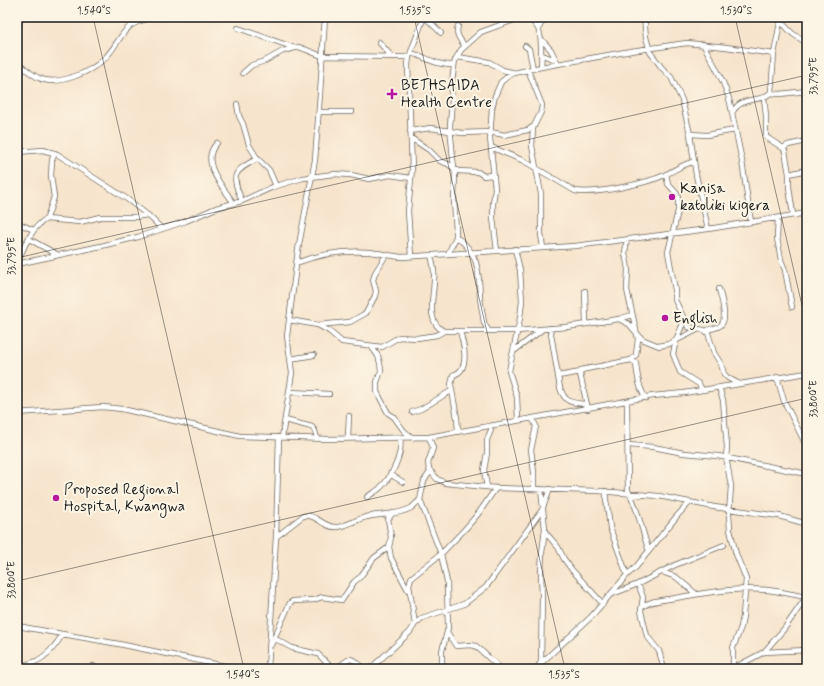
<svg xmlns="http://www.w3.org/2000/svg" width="824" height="686" font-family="Mynerve,sans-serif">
<rect width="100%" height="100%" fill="#fcf5e5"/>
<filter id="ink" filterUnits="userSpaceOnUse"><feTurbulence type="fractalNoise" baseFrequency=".025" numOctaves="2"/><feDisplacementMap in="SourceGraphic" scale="8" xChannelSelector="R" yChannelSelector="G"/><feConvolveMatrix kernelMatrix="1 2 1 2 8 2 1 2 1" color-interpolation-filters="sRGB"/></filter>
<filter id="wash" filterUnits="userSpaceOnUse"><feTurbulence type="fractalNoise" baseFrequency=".012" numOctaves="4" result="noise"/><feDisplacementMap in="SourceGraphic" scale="16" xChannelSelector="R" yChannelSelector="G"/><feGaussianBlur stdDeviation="0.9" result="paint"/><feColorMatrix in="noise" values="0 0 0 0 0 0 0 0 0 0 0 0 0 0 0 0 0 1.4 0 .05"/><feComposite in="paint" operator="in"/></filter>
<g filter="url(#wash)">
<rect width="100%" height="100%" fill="#f7e4cc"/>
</g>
<g filter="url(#ink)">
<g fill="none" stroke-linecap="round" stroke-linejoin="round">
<defs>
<path id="minor" d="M425 17 441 33
M526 17C539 24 541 33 541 47 541 54 542 60 541 67
M644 17 646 37 650 52 662 68 671 77 682 100 690 134 696 175 708 229
M780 21 793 34 807 43
M458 26C455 34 460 40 465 46
M238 28 295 48
M539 28 542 22 546 17
M17 29 21 17
M542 40 551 50 558 64
M379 42 392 57
M703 44C715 66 729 89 732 113
M525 46 529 49 533 69
M411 53C427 57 436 66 454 65
M542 55 556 60
M457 57 489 62 503 70 515 73
M17 62C24 67 31 75 39 78 57 87 91 72 104 59 113 51 118 39 126 30 133 22 143 20 153 17
M528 70 542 105 541 112 533 128 532 146 541 194V234L543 248
M243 73 252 65 265 61 283 51 299 47 322 56 409 57
M770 93 780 94 807 91
M764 97 766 116V136L769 139 783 148 785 151 789 174V187L793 215
M237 104 239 116 243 124 249 145 257 158 269 170 276 186
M319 112H352
M410 131 431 128 462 133 491 132 504 135 528 130 534 126
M690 134 707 135 735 130
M411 138 429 150 440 161 448 164 458 171 478 172 484 176 490 175 493 177
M217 143C199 161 222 186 233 202
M491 147 524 161 575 191C595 195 647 183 665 175 675 170 683 164 693 162
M783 148 788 145 807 141
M17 152 43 150 57 154 127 199 150 217 162 229
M666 174 668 184 677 194 678 198V211L668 252 675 290V300L688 327 704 330 708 333 714 353 721 364 724 374 728 378 739 384
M789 174 807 170
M242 201C231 175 232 172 257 159
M47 218 54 197 51 176 52 160 55 153
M778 218 777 238 781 260 785 270 792 307
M751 222 742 161 732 113C742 94 761 104 771 92L774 54 781 17
M17 223 34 230
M456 237C479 252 479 273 480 298 481 306 483 315 484 323L488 330
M29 239 58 255
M515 249 520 270 522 301 520 318 509 371 517 397 518 420
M497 251 493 218V204L495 189 490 138 492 108 495 96 501 82 507 77 514 73 541 67 631 51 687 43 726 47 774 54
M448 254 456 237V231L454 200 455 175 453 159 450 126 452 100 451 89 455 60 461 50 481 32 522 17
M431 255C433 263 435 272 434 280 434 295 425 323 444 331H517L567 327 619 319 632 315
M411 256 408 211 412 169 408 65 409 57 424 17
M17 263C24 247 31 228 46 219L80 222 100 217H134L148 215
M296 263C320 254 343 250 369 252 380 253 391 256 402 257L575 246 708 229 807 213
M17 264 101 246 138 237 186 221 216 208 242 201 273 187 303 178 334 174 351 175 369 179 390 175 411 178
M585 291 586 324
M619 319 629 324 642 339 659 346 669 344 697 330
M289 320 318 325 329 331 342 342 382 347 399 337 417 338 437 335 444 331
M684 321 676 340 673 354 680 372 699 384 702 390
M318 325 350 322 366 313 375 296 376 291 373 280 375 273 386 255
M550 328 560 388C565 403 572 403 586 404
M706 331C710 328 717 329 721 325 728 318 721 297 719 289
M371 346 378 356 380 363 381 371 377 382V392L388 413 394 417 404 431 413 438
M514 351 543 329
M290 359 314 355
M631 360 636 363C637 374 639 390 646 398
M558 376 581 372
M777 377 784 401 807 447
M719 387 723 400 727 447 726 457 731 486 729 514 730 530 736 554 746 579 743 616 741 627 733 648V668
M290 392 329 394
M627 402 628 493
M588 409 580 374 581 370 631 360 636 355 638 339 627 290 628 269 625 253 627 239
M412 412 421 409 451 391
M17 413 103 407 122 409 240 436 327 439 429 437 653 396 684 393 807 373
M532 418 536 426 531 450 534 472V489
M285 420 312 427 315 431 317 438
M458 431 457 418 451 385 453 375C456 374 459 373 461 370 468 360 463 342 460 331
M282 437 292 373 287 336 298 250 315 160 320 94 325 17
M429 437 433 448 428 463 429 469 437 479 446 483 496 488 599 491 659 496 714 507 779 516 807 524
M348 438 349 416
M628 445 653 447 684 453 718 456 807 474
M430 472 424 481 420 500 441 554 447 582 448 628 442 651V669
M390 474 403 482
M487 487 484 470 487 453V440L491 430
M606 491V500L608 512 610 528 627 575
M629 492C639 511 642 532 649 551
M367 497C371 494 377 491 380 488 392 477 403 454 400 438
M393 513 388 519 391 537 389 547 391 558 408 590
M545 532 558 547 564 559 572 570 603 604
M276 537 303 516C316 513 323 528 337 527 343 527 356 520 363 518 378 513 397 516 411 508 414 506 417 502 420 500
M662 572 676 577 696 594
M638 584 643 597 641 611 647 636 659 651 664 669
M610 595 638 584 675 565 724 545
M642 607C651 600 664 600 675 598 705 593 736 587 767 590 780 591 793 595 807 597
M415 624 409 585 411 578 441 554 466 528 478 514 496 488
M17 626 119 644 239 669
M447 632 456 646 471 645 476 646 501 669
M274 638 292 648 318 654 333 669
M271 645 290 603 293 601 314 600 322 597 342 600 354 582 360 577 374 558 389 547
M764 652 807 650
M17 665C38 666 52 652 62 635
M539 665 591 617 627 575 636 567 677 516 690 502
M93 666 95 669
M268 669 276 537 279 437
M336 669C352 657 348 655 365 669
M370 669 410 632 415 624 422 618 464 604 486 587 542 510 550 489
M537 669 541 662 542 596 541 574 542 553 545 529 541 489
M732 669 764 652 784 629 807 596"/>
</defs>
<use href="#minor" stroke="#69625a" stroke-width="6"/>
<use href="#minor" stroke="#fff" stroke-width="4.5"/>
</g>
</g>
<path fill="none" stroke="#1c1c1c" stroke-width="1" stroke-opacity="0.45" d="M93 17 244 669M414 17 565 669M735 17 807 327M17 258 807 75M17 581 807 398"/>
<g fill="#b5179e" stroke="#fcf5e5" stroke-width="1.5">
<path d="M390 88h4v4h4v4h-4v4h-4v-4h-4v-4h4z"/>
<circle cx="672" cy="197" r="4"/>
<circle cx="665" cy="318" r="4"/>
<circle cx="56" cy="498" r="4"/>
</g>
<g text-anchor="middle" stroke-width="4" stroke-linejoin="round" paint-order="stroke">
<g font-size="15" fill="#1c1c1c" stroke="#fcf5e5" text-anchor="start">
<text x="401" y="90">BETHSAIDA<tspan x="401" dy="17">Health Centre</tspan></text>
<text x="680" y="193">Kanisa<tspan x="680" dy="17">katoliki kigera</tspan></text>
<text x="673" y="323">English</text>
<text x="64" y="494">Proposed Regional<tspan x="64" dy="17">Hospital, Kwangwa</tspan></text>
</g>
</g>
<rect width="824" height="686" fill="none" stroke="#fcf5e5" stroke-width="44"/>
<rect x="22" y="22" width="780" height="642" fill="none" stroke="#1c1c1c" stroke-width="1.5"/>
<g font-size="10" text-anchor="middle" fill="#1c1c1c">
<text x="94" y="14">1.540°S</text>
<text x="415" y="14">1.535°S</text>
<text x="736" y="14">1.530°S</text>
<text transform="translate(813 76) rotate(-90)" y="4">33.795°E</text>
<text transform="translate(11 256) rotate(-90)" y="4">33.795°E</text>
<text transform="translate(813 399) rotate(-90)" y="4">33.800°E</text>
<text transform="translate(11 580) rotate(-90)" y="4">33.800°E</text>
<text x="243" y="678">1.540°S</text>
<text x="564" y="678">1.535°S</text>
</g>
</svg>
